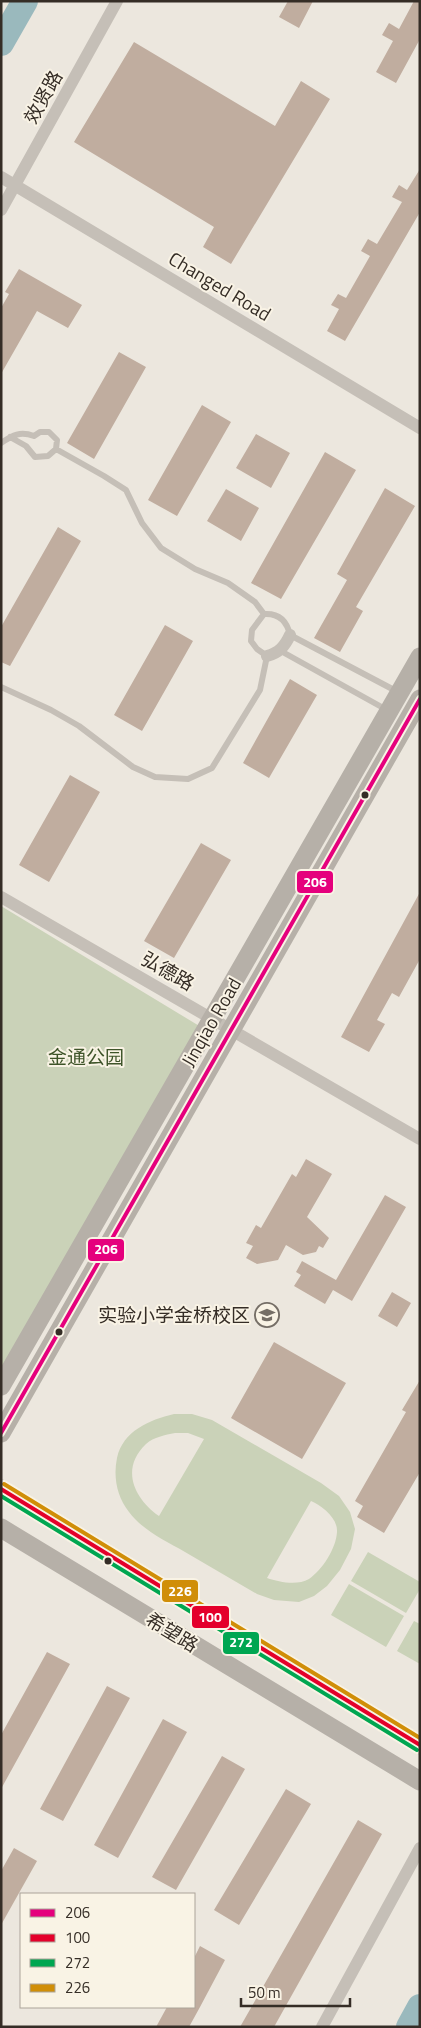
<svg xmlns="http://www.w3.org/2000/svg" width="421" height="2028" font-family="'Titillium Web','Noto Sans SC',sans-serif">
<rect width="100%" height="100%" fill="#ece7de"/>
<path fill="#cad2b8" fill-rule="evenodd" d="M1 906 201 1027 1 1377Z
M174 1414H192L212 1420 321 1483 339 1496 350 1512 355 1529 351 1549 340 1570 327 1586 314 1596 299 1602 274 1600 257 1594C233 1580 209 1566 185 1552 166 1541 142 1530 129 1512 117 1497 113 1477 117 1458 123 1431 149 1420 174 1414ZM175 1433H188L204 1439 159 1516C134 1498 120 1469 146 1444 154 1437 165 1435 175 1433ZM311 1501C322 1506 338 1518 337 1532 336 1549 322 1570 309 1579 297 1586 279 1582 267 1578Z
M368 1552 420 1582V1589L406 1613 351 1581Z
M349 1584 404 1616 386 1647 331 1615Z
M414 1621 420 1624V1664L397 1651Z"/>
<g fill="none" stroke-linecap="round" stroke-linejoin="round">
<path stroke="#9ab9bd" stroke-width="26" d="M1 43 25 1
M409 2027 420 2007"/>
</g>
<path fill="#c0ad9f" d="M288 1H313L299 28 279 17Z
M414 1H420V39L396 83 376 72 393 41 382 35 389 23 399 29Z
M134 42 275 126 301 81 330 99 231 264 203 247 214 227 74 142Z
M420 169V212L345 341 327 331 339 309 331 305 338 294 346 298 370 256 361 251 368 239 377 244 402 202 392 197 399 185 407 190Z
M19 269 82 305 68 328 37 311 1 374V308L9 294 5 292Z
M119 352 146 367 94 459 67 443Z
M202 405 231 422 177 516 148 500Z
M256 434 290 453 271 488 236 468Z
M325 452 356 470 281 599 251 583Z
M385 488 415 506 356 607 363 611 340 652 314 638 347 580 337 574Z
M226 489 259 508 241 541 207 521Z
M58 527 81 541 10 666 1 662V627Z
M165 625 193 641 142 731 114 715Z
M290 679 317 695 269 778 243 763Z
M70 775 100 792 49 882 19 865Z
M201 843 231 860 174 958 144 941Z
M420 892V959L399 997 392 993 377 1020 385 1024 369 1052 341 1037Z
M306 1159 332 1174 307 1217 329 1238 323 1248 319 1246 316 1252 303 1255 286 1245 278 1260 257 1264 246 1258 253 1246 246 1243 256 1225 261 1228 292 1174 296 1177Z
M385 1195 406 1207 352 1301 333 1290 325 1304 294 1286 301 1275 296 1272 302 1261 336 1280Z
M392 1292 411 1303 397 1327 378 1316Z
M274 1342 346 1383 302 1459 231 1418Z
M420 1380V1472L384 1533 357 1517 363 1506 355 1501 406 1412 402 1410Z
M47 1652 70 1664 1 1789V1735Z
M107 1686 130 1698 63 1821 40 1809Z
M163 1719 187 1732 118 1858 94 1845Z
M222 1756 245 1769 176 1890 152 1877Z
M286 1789 311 1804 239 1925 214 1910Z
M358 1820 382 1834 274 2027H240Z
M14 1848 37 1861 1 1925V1871Z
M200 1946 225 1960 200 2007 189 2027H156L167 2007H194V1958Z"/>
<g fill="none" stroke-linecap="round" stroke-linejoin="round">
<path stroke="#c5bfb7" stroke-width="6" d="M10 437 26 446 35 457 48 456 56 449
M1 443C13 435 20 431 34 436L40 432H49L57 440 56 449 104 476 126 490 142 523 161 548 195 569 228 583 255 602 264 614C279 613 287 621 290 635L398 692
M279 650 387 710
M1 687 51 710 79 726 133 767 155 777 188 779 212 768 260 690 267 656 257 649 251 641 252 630 264 614"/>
<path stroke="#c5bfb7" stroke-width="12" d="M1 177 420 428
M1 210 117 1
M267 656C279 653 285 646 290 635
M1 897 420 1139
M322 2027 420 1848"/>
<path stroke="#b6b0a8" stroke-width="19" d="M1 1386 420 657
M1 1433 420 699
M1 1489 420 1745
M1 1528 420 1781"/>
<defs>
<path id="bus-1" d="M1 1433 420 699"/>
<path id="bus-2" d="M1 1489 420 1745"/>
<path id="bus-3" d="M1 1496 417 1750"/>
<path id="bus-4" d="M4 1484 420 1738"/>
</defs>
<use href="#bus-1" stroke="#f9f3e5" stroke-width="8"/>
<use href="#bus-2" stroke="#f9f3e5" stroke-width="8"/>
<use href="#bus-3" stroke="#f9f3e5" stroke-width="8"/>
<use href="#bus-4" stroke="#f9f3e5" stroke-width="8"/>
<use href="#bus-1" stroke="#e5007d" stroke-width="4"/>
<use href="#bus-2" stroke="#e4002b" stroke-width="4"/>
<use href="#bus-3" stroke="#00a651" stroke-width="4"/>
<use href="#bus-4" stroke="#d08e08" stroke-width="4"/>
</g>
<defs>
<symbol id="school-ring" viewBox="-11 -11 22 22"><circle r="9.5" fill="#f9f3e5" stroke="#756e66" stroke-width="1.5"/><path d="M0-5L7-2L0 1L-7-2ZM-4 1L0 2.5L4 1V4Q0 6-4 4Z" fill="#756e66"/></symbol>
</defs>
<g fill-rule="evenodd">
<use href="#school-ring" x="253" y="1301" width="28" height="28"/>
</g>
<g fill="#352d26" stroke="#f9f3e5" stroke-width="2">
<circle cx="365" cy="795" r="4.5"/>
<circle cx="59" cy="1332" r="4.5"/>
<circle cx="108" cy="1561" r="4.5"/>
</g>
<g text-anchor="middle" stroke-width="4" stroke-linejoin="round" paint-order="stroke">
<g font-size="19" fill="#352d26" stroke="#f9f3e5">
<text transform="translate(43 97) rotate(-61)" y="7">效贤路</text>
<text transform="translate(220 286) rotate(31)" y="7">Changed Road</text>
<text transform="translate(168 971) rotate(30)" y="7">弘德路</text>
<text transform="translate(211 1022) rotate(-60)" y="7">Jinqiao Road</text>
<text transform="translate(172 1632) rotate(31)" y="7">希望路</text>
</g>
<g font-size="19" fill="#3e5429" stroke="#f9f3e5">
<text x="86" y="1064">金通公园</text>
</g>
<g font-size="19" fill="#352d26" stroke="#f9f3e5" text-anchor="end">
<text x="250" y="1322">实验小学金桥校区</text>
</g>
</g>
<g stroke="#f9f3e5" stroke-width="2">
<rect x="296" y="870" width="38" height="24" rx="5" fill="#e5007d"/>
<rect x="87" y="1238" width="38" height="24" rx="5" fill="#e5007d"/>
<rect x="161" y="1579" width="38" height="24" rx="5" fill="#d08e08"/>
<rect x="191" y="1605" width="39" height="24" rx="5" fill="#e4002b"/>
<rect x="222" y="1631" width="38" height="24" rx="5" fill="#00a651"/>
</g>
<g font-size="14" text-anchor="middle" font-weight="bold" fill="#fff">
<text x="315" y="887">206</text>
<text x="106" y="1254">206</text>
<text x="180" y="1596">226</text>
<text x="210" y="1622">100</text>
<text x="241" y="1647">272</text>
</g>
<rect width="421" height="2028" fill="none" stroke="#352d26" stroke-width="5"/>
<rect x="20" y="1893" width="175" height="115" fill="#f9f3e5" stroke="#aba499"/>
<rect x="30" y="1909" width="25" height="8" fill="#e5007d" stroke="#aba499"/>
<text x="65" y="1918" font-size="15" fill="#352d26">206</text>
<rect x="30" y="1934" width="25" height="8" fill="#e4002b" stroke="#aba499"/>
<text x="65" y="1943" font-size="15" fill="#352d26">100</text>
<rect x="30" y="1959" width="25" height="8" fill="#00a651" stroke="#aba499"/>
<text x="65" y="1968" font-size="15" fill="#352d26">272</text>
<rect x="30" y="1984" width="25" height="8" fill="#d08e08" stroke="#aba499"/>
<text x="65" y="1993" font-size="15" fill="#352d26">226</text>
<path d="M241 1998v8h109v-8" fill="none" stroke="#352d26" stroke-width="2.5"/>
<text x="248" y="1998" font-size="15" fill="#352d26" stroke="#f9f3e5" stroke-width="4" paint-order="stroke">50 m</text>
</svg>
